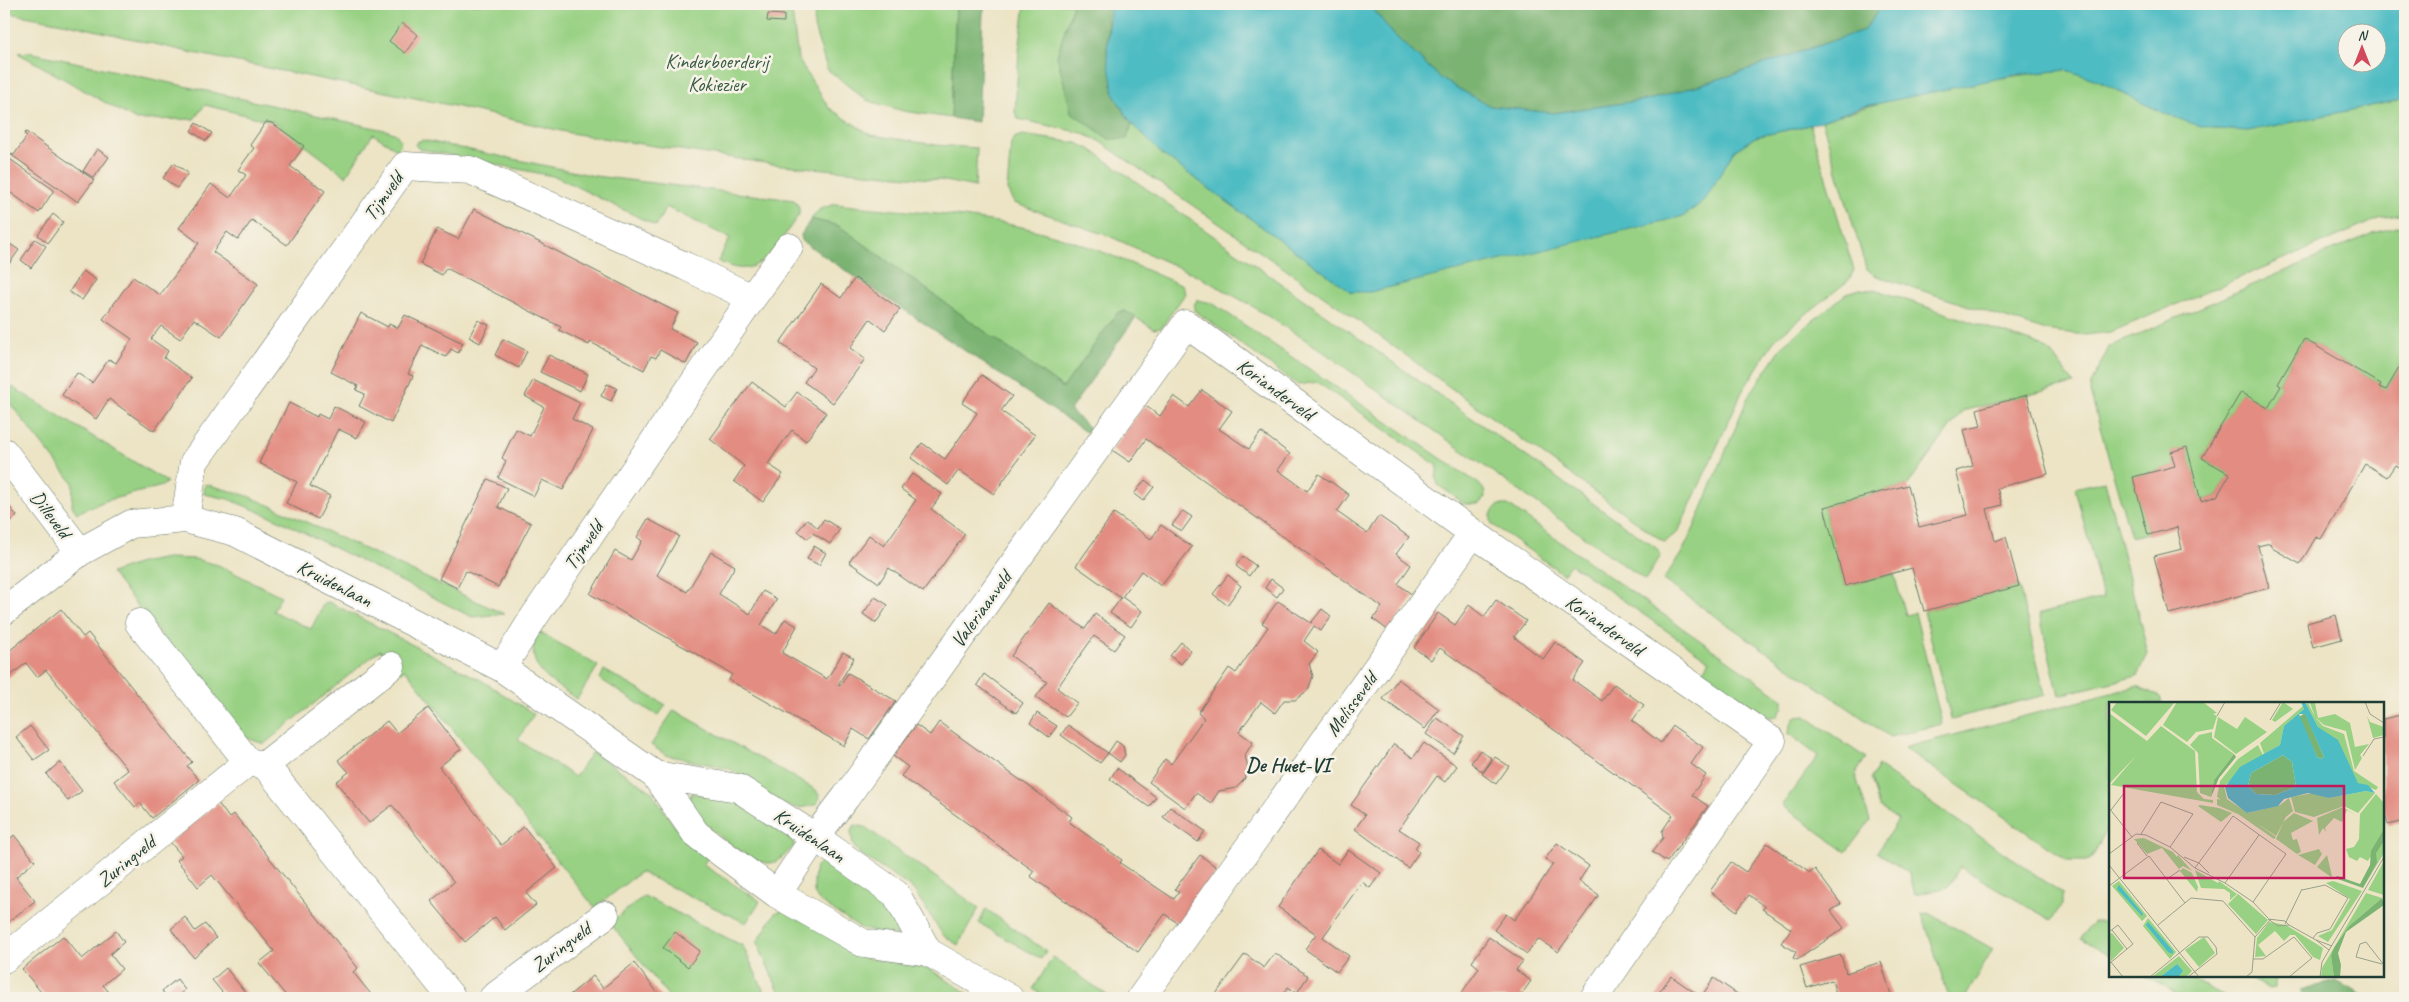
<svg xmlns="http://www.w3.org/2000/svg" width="2409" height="1002" font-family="Caveat,sans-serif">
<rect width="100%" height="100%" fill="#f7f3e8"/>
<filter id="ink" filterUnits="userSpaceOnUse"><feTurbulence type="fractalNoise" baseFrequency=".02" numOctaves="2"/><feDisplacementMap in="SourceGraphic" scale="10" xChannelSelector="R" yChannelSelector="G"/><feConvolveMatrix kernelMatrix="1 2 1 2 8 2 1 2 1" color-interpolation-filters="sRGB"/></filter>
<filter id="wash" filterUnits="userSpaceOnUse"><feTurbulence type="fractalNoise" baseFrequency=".0096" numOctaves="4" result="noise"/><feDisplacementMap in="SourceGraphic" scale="20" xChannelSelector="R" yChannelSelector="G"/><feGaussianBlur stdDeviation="1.12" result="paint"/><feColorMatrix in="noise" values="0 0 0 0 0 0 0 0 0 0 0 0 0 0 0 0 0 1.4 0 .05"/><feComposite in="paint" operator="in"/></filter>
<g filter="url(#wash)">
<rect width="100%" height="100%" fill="#ece4c5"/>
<path fill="#99d184" stroke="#5c875c" d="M4 4H791L798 59 829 108 871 135 936 145 977 148 975 187 940 180 772 164 570 133 454 106 189 52 68 24 4 12Z
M815 4H956L951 118 903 111 866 100 827 69 814 27Z
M1025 4H1073L1057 56 1127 139 1132 124 1163 155 1351 292 1720 174 1734 151 1755 137 1810 125 1854 270 1849 280 1775 339 1742 392 1678 532 1664 542 1317 291 1099 141 1082 133 1018 119 1015 112 1019 51Z
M29 52 389 131 396 134 401 141 398 150 373 134 346 176 274 122 205 105 194 119 136 120 18 53Z
M2066 70 2097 80 2163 113 2218 129 2248 131 2405 99V214L2381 218 2111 332 2085 335 2043 330 1874 275 1866 268 1822 121C1898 94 1986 78 2066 70Z
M1022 135 1077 143 1090 149 1659 550 1660 557 1645 580 1315 346 1252 306 1200 277 1109 236 1014 203 1007 190 1011 143 1014 138Z
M422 140 595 176 794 200 799 207V215C776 244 761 285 718 261L730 238 666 207 656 226 557 177 420 149 415 145 417 142Z
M835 204C903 212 975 214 1042 232 1091 245 1137 266 1183 286L1185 294 1161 328 1154 329 1125 311 1117 313 1063 388 839 226 811 219 820 209Z
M2405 225V326L2402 331 2405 333V358L2386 390 2379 387 2381 384 2304 339 2278 383 2281 386 2268 408 2242 393V391L2202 458 2230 474 2217 496 2201 501 2187 448 2171 452 2175 466 2133 477 2148 533 2131 537 2090 392 2091 384 2109 347 2373 233Z
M1860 289 1880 291 2042 346 2055 357 2074 384 1962 411 1908 485 1824 507 1845 586 1894 574 1905 615 1915 613 1942 724 1890 737 1663 580 1681 554 1694 528 1748 397 1784 344 1847 293Z
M1197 300 1212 303 1479 484 1484 490 1485 497 1479 504H1465L1438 485 1436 478 1438 466 1317 382 1298 385 1194 310V305Z
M4 382 167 482 162 486 105 501 77 513 72 506 73 483 4 396Z
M2105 481 2148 654 2137 676 2059 695 2039 614 2103 598 2075 488Z
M205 484 245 495 274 507 504 614 472 617 279 520 228 499 204 494Z
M1499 505H1508L1783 699V707L1777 717H1768L1703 672 1710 661 1571 564 1563 574 1492 524C1489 515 1492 510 1499 505Z
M167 558 195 559 218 565 281 596 273 611 311 629 324 603 329 602 481 680 534 714 518 740 575 777 592 752 651 791 685 842 708 857 703 865 760 901 746 923 640 872 595 908 405 669 400 673 380 650 264 744 244 737 111 573 140 563Z
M2019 586 2045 695 1951 719 1924 611Z
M538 631 598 666 577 699C550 681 522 668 538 631Z
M604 670 666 705 658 716 600 679Z
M2138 686 2160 697 2162 703H2110V821L2092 858 2086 861H2068L1904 748Z
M674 710 816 790 820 797 817 804C805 808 797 809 785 805L730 769 666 755 651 745Z
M1805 716 1866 758 1855 774 1870 821 1846 852 1782 805 1818 756 1789 734 1790 725 1795 717Z
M1878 766 2062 893V905L2051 920 1960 867 1948 887 1915 895 1910 874 1877 852 1898 820 1879 807 1871 778Z
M692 793 736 801 792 838 794 846C787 853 779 863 769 863 747 862 694 820 689 799Z
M855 825 865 827 979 908 958 945 943 935 913 889 860 854 853 845 851 831Z
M823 860 878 895 903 928 904 933 900 936 870 931 858 927 819 901 814 893V879L816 866Z
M644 896 743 946 767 998H670L610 923Z
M787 909 866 958 928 968 975 998H782L757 943 775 913Z
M986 909 1046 951 1041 959 979 923Z
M1928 913 1993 949 1965 998H1949L1922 914Z
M2093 922H2104L2110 927V955L2081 938Z
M1053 957 1111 998H1048L1033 989Z
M2145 976H2184L2229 998H2176L2178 995Z
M2244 976H2275V988L2269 989Z"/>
<path fill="#7ab372" stroke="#4c7853" d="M956 4H986L983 13 978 122 951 118Z
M1073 4H1104L1108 6 1107 55 1114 95 1132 124 1127 139H1109L1071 112 1057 56Z
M1369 4H1883L1864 30 1729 76 1652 99 1553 113 1490 106 1443 80 1394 35Z
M811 219 839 226 1063 388 1117 313 1125 311 1136 317 1070 410 1090 429 1087 433 802 241 801 235Z
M2336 981 2368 998H2304L2301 990Z"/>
<path fill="#4dbcc3" stroke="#367c7c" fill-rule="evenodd" d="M1110 4H1369L1394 35 1443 80 1490 106 1553 113 1652 99 1729 76 1864 30 1883 4H2405V99L2248 131 2218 129 2196 125 2163 113 2097 80 2066 70 2015 75 1861 107 1810 125 1755 137 1734 151 1705 200 1684 216 1370 292H1351L1163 155 1132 124 1114 95 1107 55ZM2346 32H2376V62H2346Z"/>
<g id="blocks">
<path fill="#e38d82" d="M768 14 784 15V22L767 21Z
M402 23 418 35 405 53 389 41Z
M266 122 272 123 304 146 290 166 325 191 287 245 252 220 238 240 227 232 213 252 258 284 221 337 194 319 180 339 161 326 151 339 168 351 164 358 192 378 154 431 109 399 96 419 62 395 77 373 92 383 109 359 116 363 132 339 103 319 133 277 160 295 199 243 179 228 211 184 230 198 246 175 238 170 254 148 250 145Z
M196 123 212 133 206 141 191 131Z
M26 132 94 180 78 202 10 154 14 155 27 136 24 134Z
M97 149 109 157 94 178 83 171Z
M4 155 54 190 39 213 4 188Z
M174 163 188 173 177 188 163 178Z
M474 209 678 313 670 329 697 342 686 364 660 350 656 358 651 356 644 370 590 342 589 345 559 330 561 327 446 268 442 275 420 264 437 229 458 239Z
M53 214 63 222 48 243 38 235Z
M35 239 46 246 31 268 21 260Z
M4 240 19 250 4 271Z
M83 271 96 280 82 300 69 292Z
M855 278 900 309 885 330 870 319 850 348 865 359 833 403 804 382 814 368 780 343 821 284 841 298Z
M361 313 388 327 389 324 398 328 405 315 463 343 458 353 451 349 446 357 422 345 408 374 413 376 391 423 359 406 365 394 356 390 358 386 331 372Z
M478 320 489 325 480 343 469 337Z
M503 339 527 351 519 368 495 355Z
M2304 339 2381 384 2379 387 2386 390 2405 358V471L2395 465 2387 477 2365 464 2321 539 2316 537 2300 564 2272 548 2270 543 2258 546 2269 588 2169 614 2154 556 2182 549 2177 527 2148 535 2133 477 2175 466 2171 452 2187 447 2201 501 2217 496 2230 474 2202 458 2241 392 2268 408 2281 386 2278 384Z
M549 355 588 374 580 391 540 372Z
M982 375 1012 396 1001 411 1035 435 994 494 959 470 948 485 911 458 922 443 945 459 977 413 962 403Z
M533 380 580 403 572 419 593 430 563 490 542 480 534 496 498 478 506 461 502 458 516 429 530 436 544 407 525 396Z
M752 382 786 407 797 392 826 413 806 441 792 430 780 446 768 464 783 474 763 502 734 481 744 466 710 439Z
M607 384 617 388 611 401 601 396Z
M1202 390 1232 411 1219 429 1249 449 1261 432 1290 454 1278 470 1307 491 1319 474 1334 484 1349 495 1337 512 1367 533 1379 516 1409 537 1396 554 1411 565 1398 584 1414 596 1389 631 1373 619 1382 607 1146 439 1130 462 1112 450 1144 405 1160 416 1174 396 1189 407Z
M2027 395 2048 474 1997 488 2002 505 1987 509 1995 541 2006 537 2019 586 1924 611 1912 568 1845 586 1824 507 1908 485 1919 527 1968 515 1956 471 1973 466 1964 430 1981 426 1977 409Z
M289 403 317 417 318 414 328 419 334 406 366 422 357 438 338 429 310 486 330 496 318 519 286 503 297 482 259 463Z
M912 474 942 494 931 509 965 534 923 592 889 568 879 583 849 562 869 535 884 546 916 500 901 489Z
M488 479 507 488 498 507 531 523 498 587 466 571 457 588 439 579Z
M1145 480 1154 487 1143 501 1134 494Z
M4 500 17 516 4 526Z
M1183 511 1192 517 1182 531 1172 525Z
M1114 513 1151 539 1161 525 1192 547 1161 586 1141 571 1122 597 1142 611 1131 627 1110 613 1121 598 1076 566Z
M648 519 679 536 657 575 687 592 711 552 735 566 719 594 750 614 763 591 777 599 761 625 776 634 785 619 797 626 782 653 827 679 843 652 854 658 838 685 840 686 848 673 896 701 869 739 853 729 844 746 729 680 732 674 590 594 615 551 631 560 642 541 637 537Z
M807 519 818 528 824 519 840 529 830 544 813 533 808 539 798 531Z
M814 546 826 553 819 565 807 559Z
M1243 556 1256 566 1249 576 1236 566Z
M1228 575 1241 586 1227 605 1213 594Z
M1271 579 1283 588 1277 597 1265 588Z
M875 597 888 605 876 623 863 614Z
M1496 600 1526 621 1514 637 1543 659 1555 642 1585 663 1573 680 1587 690 1602 701 1614 684 1644 705 1632 721 1661 743 1673 726 1703 747 1691 764 1706 775 1692 795 1708 806 1667 862 1652 852 1663 838 1662 831 1673 815 1440 648 1431 660 1414 648 1438 613 1455 625 1469 605 1484 617Z
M1278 601 1311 623 1322 609 1331 616 1321 631 1314 626 1304 641 1318 652 1309 664 1313 676 1308 690 1295 700H1284L1275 713 1261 702 1239 732 1253 742 1245 755 1248 768 1244 780 1236 788 1219 791 1211 803 1196 793 1185 808 1149 782 1165 759 1171 764 1204 718 1198 713 1229 668 1236 673 1268 627 1262 623Z
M1049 603 1085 629 1095 614 1125 635 1114 650 1094 636 1057 688 1077 703 1066 717 1036 697 1047 682 1011 656Z
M61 609 83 637 88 633 192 762 187 766 199 780 152 818 140 803 135 807 114 781 128 770 46 670 37 677 26 663 4 681V655Z
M2336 615 2342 639 2313 647 2307 623Z
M1181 642 1191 651 1181 664 1170 656Z
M984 674 1023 703 1016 713 977 685Z
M1398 679 1439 709 1425 729 1383 699Z
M428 708 461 749 439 767 501 845 524 827 557 868 526 893 536 905 505 930 495 917 465 942 431 901 454 882 392 805 369 823 336 782 349 772 338 760 387 721 397 733Z
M1037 713 1057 726 1049 737 1030 723Z
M2405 714V821L2388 825 2383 807V719Z
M1437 718 1464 736 1453 753 1426 734Z
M939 722 1072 817 1069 822 1122 860 1120 863 1174 899 1179 892 1175 889 1200 855 1219 869 1180 925 1165 914 1138 952 1030 876 1034 871 901 776 908 767 893 756 916 725 930 735Z
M1068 725 1108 753 1100 763 1061 735Z
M30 726 49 750 34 760 16 737Z
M1116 741 1123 746 1125 755 1120 762 1108 753Z
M1424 743 1457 766 1445 782 1437 776 1399 829 1419 842 1415 848 1419 852 1408 868 1355 829 1365 815 1351 805 1394 744 1413 758Z
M1480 750 1492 759 1483 772 1471 763Z
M1495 757 1509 766 1496 784 1482 774Z
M60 762 82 791 68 801 46 774Z
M1117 768 1156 797 1149 807 1110 779Z
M218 803 229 818 234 814 358 968 353 972 374 998H288L259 963 274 951 212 875 198 887 177 860 182 856 170 842Z
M1170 807 1205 831 1198 842 1163 817Z
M14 835 35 861 16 877 35 901 4 925V845Z
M1557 843 1589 866 1579 881 1599 895 1558 952 1538 939 1527 954 1494 930 1506 914 1514 920 1534 893 1553 864 1545 859Z
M1767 843 1810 873 1815 869 1841 904 1831 911 1844 928 1797 960 1793 958 1796 952 1781 943 1791 929 1762 909 1765 907 1749 895 1737 911 1710 891 1731 862 1746 872Z
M1318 850 1338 864 1348 850 1381 873 1370 888 1362 882 1323 937 1349 956 1337 972 1305 949 1316 934 1278 907Z
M185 917 195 931 205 924 216 938 194 958 171 929Z
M116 931 124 942 110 954 122 969 103 985 114 998H46L22 969 63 936 82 959Z
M675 932 700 951 688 967 663 948Z
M1489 937 1523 961 1516 970 1531 981 1521 995 1526 998H1458L1479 968 1472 962Z
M1275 953 1308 976 1297 993 1288 987 1280 998H1213L1245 954 1264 968Z
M1841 955 1846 973 1881 962 1892 998H1837L1832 980 1807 988 1800 967Z
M634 963 662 998H566L593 976 603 988Z
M226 968 249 997 247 998H227L212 980Z
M1671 976 1701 997 1714 978 1743 998H1655Z
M177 979 185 990 176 998H168L162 991Z"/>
</g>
</g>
<g filter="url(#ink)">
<use href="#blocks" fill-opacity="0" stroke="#677767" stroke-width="1"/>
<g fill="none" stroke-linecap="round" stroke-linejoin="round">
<defs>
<path id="minor" d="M752 298 789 247
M4 452 80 552
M185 519 194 462 405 166 470 170 685 266 752 298 534 617 502 668
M4 611 80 552 131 524 185 519 235 532 502 668 655 775 696 834 777 894 863 943 928 952 1009 998
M139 623 248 762
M265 765 391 666
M655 775 738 788 815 837 896 894 928 952
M777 894 815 837 846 797 1186 324 1473 533 1772 741 1594 998
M4 959 248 762 265 765 452 998
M493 998 605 915
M1141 998 1473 533"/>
</defs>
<use href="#minor" stroke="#677767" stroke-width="29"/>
<use href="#minor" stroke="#fff" stroke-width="28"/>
</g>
</g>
<g text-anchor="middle" stroke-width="5" stroke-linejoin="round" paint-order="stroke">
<g font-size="20" fill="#375b44" stroke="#f7f3e8">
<text x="717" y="68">Kinderboerderij<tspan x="717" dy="23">Kokiezier</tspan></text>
</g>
<g font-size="20" fill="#1f3d34" stroke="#f7f3e8">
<text transform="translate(383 196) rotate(-55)" y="7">Tijmveld</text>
<text transform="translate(1276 389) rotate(36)" y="7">Korianderveld</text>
<text transform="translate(51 514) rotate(53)" y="7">Dilleveld</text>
<text transform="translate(583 545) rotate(-56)" y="7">Tijmveld</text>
<text transform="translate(335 583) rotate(27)" y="7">Kruidenlaan</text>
<text transform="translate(981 609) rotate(-54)" y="7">Valeriaanveld</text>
<text transform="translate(1605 625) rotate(35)" y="7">Korianderveld</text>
<text transform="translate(1351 704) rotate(-54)" y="7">Melisseveld</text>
<text transform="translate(810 835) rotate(34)" y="7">Kruidenlaan</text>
<text transform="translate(126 861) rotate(-39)" y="7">Zuringveld</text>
<text transform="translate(561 947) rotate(-37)" y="7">Zuringveld</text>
</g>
<g font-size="21" font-weight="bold" fill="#1f3d34" stroke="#f7f3e8">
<text x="1288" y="772">De Huet-VI</text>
</g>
</g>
<g transform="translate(2109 702)">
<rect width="275" height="275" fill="#ece4c5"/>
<path d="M8 0H66L37 34 2 8ZM68 0H94L108 11 104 12 108 14 104 27 87 30 78 40 54 23ZM174 0 184 7 166 20 163 18ZM199 1 206 15 201 1H206L209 16 226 12 241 21 246 45 260 42 251 53 253 56 246 68 237 29 215 23 206 15 214 24 235 32 245 69 269 85 267 88 249 81 237 60 209 25 197 2ZM194 4 195 7 175 24 171 43 155 52 151 41ZM0 11 38 39 52 24 86 49 88 90 95 97 104 98V101L2 83 27 54 0 82ZM258 14 261 20 275 25V33L264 36ZM109 15 128 27 136 15 158 30 127 52 105 35ZM103 30V36L125 52 105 78 102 95 91 91 89 51 81 43 90 33ZM149 43 154 53 115 84 118 97 139 111 171 103 180 96 184 109 177 115 174 120 185 111 204 119 182 131 184 138 188 137 192 150 188 152 167 137 174 121 167 134 108 95 111 79 129 57ZM257 89 266 91 249 111 235 104 205 115 186 110 182 95 204 91 220 96ZM267 92 275 101V151L255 184 268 161 261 155 259 159 251 155 248 159 240 155 237 147 245 145 250 137 251 112ZM108 97 115 98 167 135 165 137 129 112 108 103ZM91 103 110 106 123 111 112 120 89 104ZM234 105 248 114 238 108 233 120 225 116 216 126 217 130 214 126 210 133 208 116ZM35 136 64 150 68 155 69 153 83 169 74 164 70 167 53 146 38 152 25 137ZM210 147 213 152 206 163 189 153ZM218 153 223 174 222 175 208 165ZM275 159V193L259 188ZM74 166 83 171 89 185 88 190 71 169ZM86 168 109 181 110 179 128 192 121 198V191L115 187 92 186ZM10 179 38 214 33 219 3 184ZM224 179 253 189 219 240 209 234 223 228 241 197 217 181ZM257 191 273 196 240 224 222 254 225 275H212L213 266ZM129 192 159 218 147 232 119 202ZM39 216 67 250 61 257 34 224ZM160 220 177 223 214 246 211 258 204 255 186 233H181L175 239 166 229 149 243 157 254 146 255 148 236ZM3 231 15 246 2 259 0 232ZM95 235 106 251 90 265 76 248ZM70 254 83 269 77 275H69L68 262 51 275H43Z" fill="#99d184"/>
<path d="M196 11 215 55 212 57 208 55 190 15ZM125 52 127 55 110 76 102 95 105 78ZM174 53 183 60 187 85 166 93 147 92 139 84 142 71ZM275 127V139L267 151 268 161 254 186 226 176 228 174 251 182 261 163 262 149ZM273 196 275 203 237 230 229 251 232 263 231 275H225L222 254 225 246 240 224Z" fill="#7ab372"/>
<path d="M192 0H196L209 25 229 38 249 81 259 83 266 91 257 89 220 96 199 91 175 97 169 104 138 111 119 96 116 85 131 65 171 43 175 24 195 7ZM190 12H196L215 55 212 57 208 55ZM174 53 183 60 187 85 166 93 147 92 139 84 142 71ZM10 183 34 212 33 214 8 187ZM39 220 64 249V252L59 250 37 223ZM68 262 74 269 69 275H51Z" fill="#4dbcc3" fill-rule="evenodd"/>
<path fill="none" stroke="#9aa18b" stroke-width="1" d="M256 0 261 12 275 21M108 14 116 0M161 18 172 0M254 54 265 37 275 35M0 106 23 135M2 108 15 91M32 132 52 100 84 112 61 145M28 141 38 154M0 152 27 132 37 133 61 145 86 166 116 181 144 200 159 216M75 155 90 161 100 171M0 163 90 275M86 166 124 114 177 152 144 200M58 177 71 168M116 181 150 133M0 184 40 154 76 201M193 188 216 183 239 196 221 227 208 231 204 236M159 217 176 219 180 223 169 224ZM176 222 193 187M49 223 82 196 114 199 146 235 143 270 137 275M180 223 207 238M3 228 18 247M0 230 9 223 24 242 0 262M146 235 162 217M220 248 207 238 223 244M144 257H154L185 235 203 256 180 275M2 260 14 275M273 262 247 255 251 242 257 240 275 263M41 275 90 235H99L107 245 108 252 79 275M211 275 213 260 275 155"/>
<path fill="#c2185b" fill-opacity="0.15" stroke="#c2185b" stroke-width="2.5" d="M15 84H235V176H15Z"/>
<rect width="275" height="275" fill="none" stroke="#1f3d34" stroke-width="2.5"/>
</g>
<rect width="2409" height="1002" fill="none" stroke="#f7f3e8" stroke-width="20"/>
<g transform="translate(2362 48)"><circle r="24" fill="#f7f3e8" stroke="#a1aaa0"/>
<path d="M0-4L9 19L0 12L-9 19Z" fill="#d1495b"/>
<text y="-8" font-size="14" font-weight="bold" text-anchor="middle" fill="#1f3d34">N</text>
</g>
</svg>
